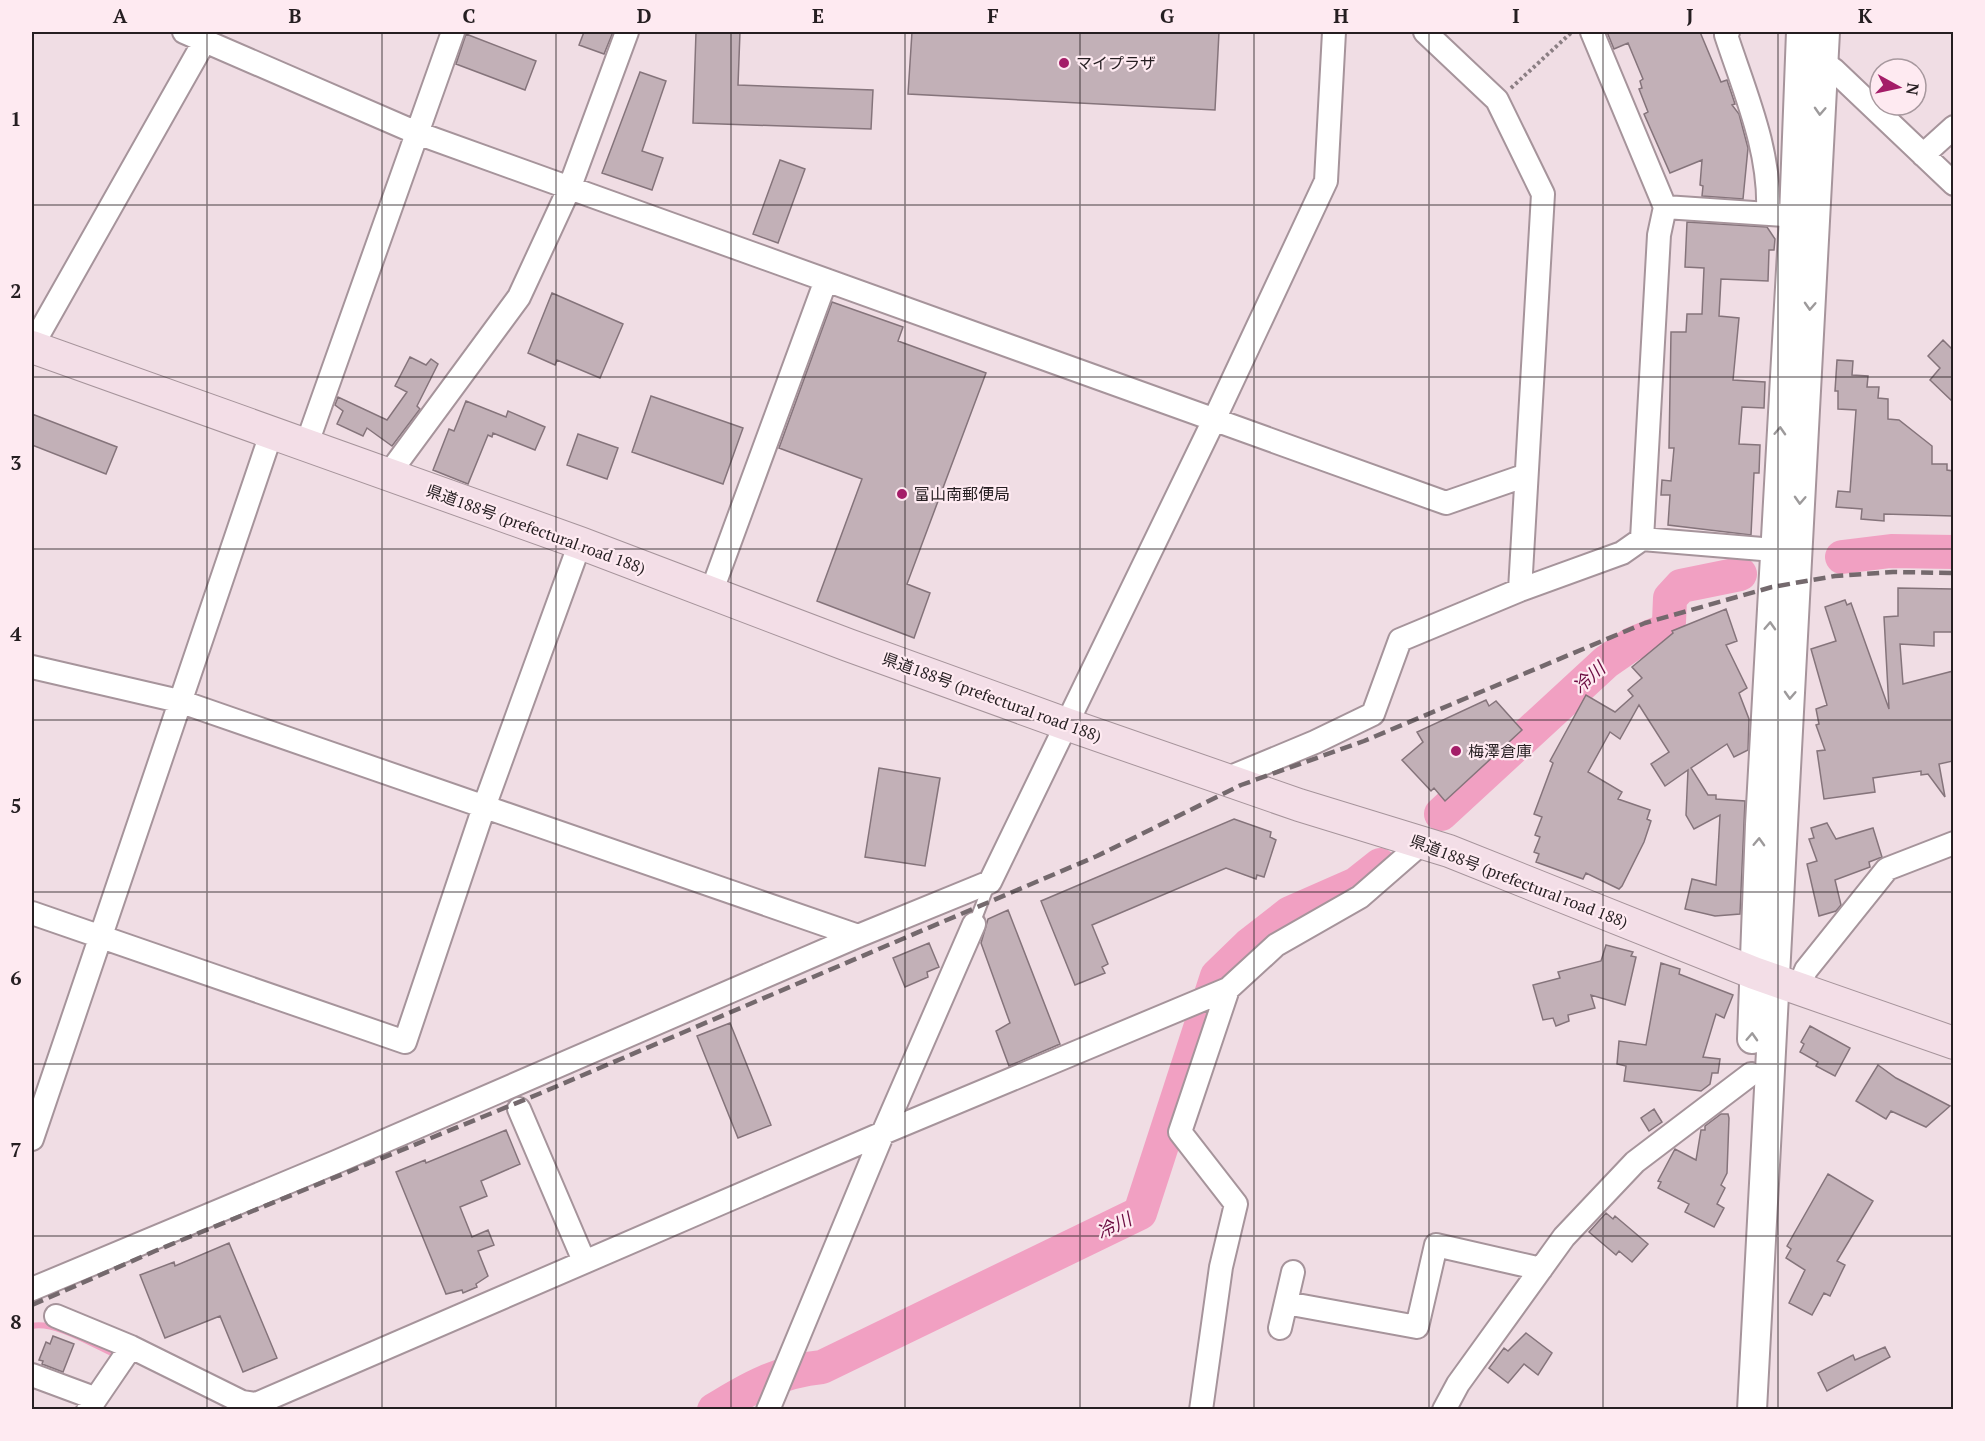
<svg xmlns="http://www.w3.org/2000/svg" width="1985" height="1441" font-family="'PT Serif','Noto Sans JP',serif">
<rect width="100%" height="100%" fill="#f0dde4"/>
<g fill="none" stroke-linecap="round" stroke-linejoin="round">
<path stroke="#f1a0c2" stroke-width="6" d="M32 1326C55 1321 95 1346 118 1356"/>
<path stroke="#f1a0c2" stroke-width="34" d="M1842 557 1891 551 1954 552
M1441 814 1606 662 1632 644 1664 631 1669 622 1670 598 1681 586 1740 574
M714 1410C749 1388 780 1371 822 1367L1140 1213 1217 976 1249 945 1290 913 1356 884 1380 865"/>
</g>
<path fill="#c2b0b7" stroke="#85747b" stroke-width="1.5" d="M584 32H613L604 54 579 45Z
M696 32H740L738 85 873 90 871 129 693 123Z
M912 32H1219L1215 110 908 94Z
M1607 32H1700L1721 82 1727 80 1735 104 1732 105 1739 114 1748 148 1743 199 1702 196 1703 186 1700 185 1702 160 1670 173 1644 114 1648 112 1639 89 1642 88 1640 81 1643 79 1628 43 1614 49Z
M466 34 536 61 525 90 456 64Z
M640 72 666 81 642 151 663 158 652 190 602 173Z
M780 160 805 169 778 243 753 234Z
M1687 222 1767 227 1775 239 1774 250H1769L1768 281 1721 279 1719 316 1739 318 1733 380 1765 382 1764 408 1742 407 1739 444 1760 445 1759 473H1754L1751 535 1668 525 1670 495H1661L1662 480 1671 481 1674 448H1669L1671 332H1686L1687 314H1702L1704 268 1685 267Z
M552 293 623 324 600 378 557 360 555 365 528 353Z
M832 302 903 327 898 341 986 373 907 584 930 593 914 638 817 601 862 479 779 448Z
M1943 340 1953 350V402L1930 380 1940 368 1928 356Z
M410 357 426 365 431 359 438 364 417 406 420 409 392 446 367 428 363 436 337 424 343 411 335 405 338 397 387 420 407 392 395 386Z
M1837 360 1853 361 1852 375 1868 376 1867 387H1879L1878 398 1888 399V419L1899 420 1932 446V464H1947V470L1953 471V516L1884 514V521L1861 519 1862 509 1836 507 1838 491 1850 492 1856 410 1838 409V391H1835Z
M651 396 743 428 723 484 632 452Z
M466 401 506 417 508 411 545 427 535 450 493 433 492 437 488 435 468 484 433 470 449 429 454 431Z
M32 414 117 447 106 474 32 445Z
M578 434 618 448 607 479 567 465Z
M1898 588 1953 589V632H1934V646L1900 644 1903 684 1953 671V761L1939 764 1945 797 1928 774 1921 775V771L1873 778 1875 792 1824 799 1817 751 1825 750 1816 725 1819 724 1816 709 1827 705 1811 649 1836 641 1825 607 1845 600 1847 605 1851 603 1889 709 1884 617 1898 616Z
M1726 609 1737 641 1726 645 1747 688 1739 693 1749 719 1748 750 1734 757 1727 744 1691 768 1708 795H1716V799L1745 801 1740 914 1715 916 1685 909 1692 879 1716 885 1720 815 1694 829 1686 815 1688 770 1665 786 1651 764 1669 752 1639 705 1620 739 1610 732 1588 772 1622 792 1618 799 1650 810 1647 819 1651 821 1644 842 1622 886 1619 889 1586 873 1583 879 1536 862 1539 854 1534 852 1540 837 1535 835 1542 817 1534 814 1553 763 1550 761 1586 695 1615 712 1633 696 1628 690 1642 678 1632 667 1673 633 1672 631Z
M1486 700 1489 706 1496 701 1522 730 1445 801 1434 788 1431 791 1402 760 1423 742 1417 732Z
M879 768 940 778 925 866 865 857Z
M1234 819 1271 832 1270 837 1276 840 1264 877 1257 875 1256 879 1226 868 1092 925 1108 964 1102 967 1105 973 1075 985 1041 901Z
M1827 823 1836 839 1873 828 1882 857 1869 862 1870 867 1835 880 1841 905 1836 911 1819 916 1807 864 1817 861 1809 839 1814 838 1811 828Z
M1008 910 1060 1044 1009 1066 996 1031 1010 1023 981 943 988 919Z
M929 943 939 967 927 972 928 977 905 987 893 958Z
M1606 945 1633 952 1631 956 1636 957 1625 1005 1591 995 1595 1008 1568 1015 1569 1021 1556 1026 1553 1018 1543 1020 1533 985 1560 978 1558 972 1601 961Z
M1661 963 1680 969 1679 974 1733 995 1724 1018 1716 1014 1703 1057 1720 1059 1718 1073H1712L1710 1084 1701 1091 1624 1081 1626 1066 1617 1064 1619 1041 1646 1045Z
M730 1023 771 1125 738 1138 697 1036Z
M1810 1026 1850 1048 1835 1076 1816 1066 1818 1062 1800 1052 1804 1044 1801 1042Z
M1878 1065 1896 1078 1950 1106 1926 1127 1891 1111 1886 1119 1856 1101Z
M1654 1109 1662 1122 1649 1131 1641 1118Z
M1721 1114H1728L1729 1118 1727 1173 1721 1185 1725 1188 1717 1204 1724 1208 1714 1227 1685 1212 1689 1204 1658 1188 1661 1182 1658 1181 1675 1149 1696 1160 1701 1130H1705V1126Z
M506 1130 520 1164 481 1181 487 1196 460 1207 472 1237 488 1230 494 1245 478 1251 488 1276 476 1284 477 1287 463 1293 462 1290 446 1294 396 1172 425 1160 426 1163Z
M1828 1174 1873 1201 1837 1261 1845 1265 1830 1296 1824 1293 1812 1315 1789 1303 1805 1270 1786 1258 1791 1249 1787 1246Z
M1606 1213 1613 1219 1615 1216 1648 1244 1632 1262 1619 1251 1616 1255 1589 1232Z
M229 1243 277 1358 243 1372 220 1316 165 1338 140 1275 174 1262 175 1266Z
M1526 1333 1552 1353 1538 1375 1524 1364 1508 1383 1489 1368 1504 1348 1508 1351Z
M53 1336 74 1344 63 1372 42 1364 43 1361 39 1360 46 1342 50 1344Z
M1885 1347 1890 1357 1827 1391 1818 1373 1853 1355 1855 1360Z"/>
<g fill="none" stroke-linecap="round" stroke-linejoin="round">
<defs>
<path id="service" d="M974 924 989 885"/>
<path id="minor" d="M184 32 417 133 1446 503 1524 476
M1425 32 1497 100 1543 194 1520 590
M1592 32 1665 207 1659 235 1642 539
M1728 32 1726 35C1745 93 1771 151 1768 214
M1814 56 1834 70 1954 184
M1923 155 1954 127
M1665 207 1783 215
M32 346 204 42
M306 446 453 32
M388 475 519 297 569 189 627 32
M711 593 826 280
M32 667 179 701 858 936
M1226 779 1315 742 1373 714 1400 640 1520 590 1622 553 1642 539 1774 550
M32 913 405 1042 484 807 580 543
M1798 989 1806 970 1887 869 1954 843
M519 1109 584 1261
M32 1139 271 434
M32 1289 336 1162 858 936 990 882 1214 420 1326 181 1334 32
M1286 1303 1417 1327 1436 1245 1541 1269
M56 1316 131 1347
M1280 1328 1293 1272
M32 1375 94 1398
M88 1410 131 1347 242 1402 256 1404 883 1133 1228 989 1276 945 1360 897 1422 843
M768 1410 883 1133 974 924
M1201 1410 1221 1267 1236 1204 1180 1132 1228 989
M1444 1410 1458 1384 1564 1237 1635 1162 1751 1074"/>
<path id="tertiary" d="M1752 1039 1760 824 1794 216 1801 32
M1752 1410 1825 32"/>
<path id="secondary" d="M32 347 580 543 848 645 1066 724 1299 805 1449 851 1754 973 1954 1043"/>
</defs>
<use href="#service" stroke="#a6949b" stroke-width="14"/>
<use href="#minor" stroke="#a6949b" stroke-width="26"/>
<use href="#tertiary" stroke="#a6949b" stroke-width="32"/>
<use href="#secondary" stroke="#a6949b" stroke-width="34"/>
<path stroke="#8b7e83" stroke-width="4" stroke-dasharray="3 3" stroke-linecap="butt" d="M1511 88 1572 32"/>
<use href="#service" stroke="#fff" stroke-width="10"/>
<use href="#minor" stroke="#fff" stroke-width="22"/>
<use href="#tertiary" stroke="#fff" stroke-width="28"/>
<use href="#secondary" stroke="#f3dee7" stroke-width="32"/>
<path stroke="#74696d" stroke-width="4.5" stroke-dasharray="12 6" stroke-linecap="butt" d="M32 1305 155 1251 541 1093 1097 856 1241 785 1364 741 1645 623 1772 587 1835 576 1893 572 1954 573"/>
</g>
<defs><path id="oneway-chevron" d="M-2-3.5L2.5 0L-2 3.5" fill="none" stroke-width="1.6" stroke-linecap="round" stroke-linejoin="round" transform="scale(1.5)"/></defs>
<g stroke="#9d9a9b">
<use href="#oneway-chevron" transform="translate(1820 111) rotate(93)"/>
<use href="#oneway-chevron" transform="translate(1810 306) rotate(93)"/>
<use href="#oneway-chevron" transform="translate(1780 431) rotate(-87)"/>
<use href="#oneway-chevron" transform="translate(1800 500) rotate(93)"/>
<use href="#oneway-chevron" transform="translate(1770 626) rotate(-87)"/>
<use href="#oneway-chevron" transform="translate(1790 695) rotate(93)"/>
<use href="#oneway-chevron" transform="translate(1759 842) rotate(-88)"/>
<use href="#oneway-chevron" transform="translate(1752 1037) rotate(-87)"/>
</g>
<path fill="none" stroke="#251e21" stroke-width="1.5" stroke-opacity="0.55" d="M207 32V1410M382 32V1410M556 32V1410M731 32V1410M905 32V1410M1080 32V1410M1254 32V1410M1429 32V1410M1603 32V1410M1778 32V1410M32 205H1954M32 377H1954M32 549H1954M32 720H1954M32 892H1954M32 1064H1954M32 1236H1954"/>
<g fill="#a41d68" stroke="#feeaf1" stroke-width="2">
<circle cx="1064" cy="63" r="6"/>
<circle cx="902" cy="494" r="6"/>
<circle cx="1456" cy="751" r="6"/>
</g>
<g text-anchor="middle" stroke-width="4.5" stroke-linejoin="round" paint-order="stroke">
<g font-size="16" fill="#251e21" stroke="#feeaf1" text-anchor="start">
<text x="1076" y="69">マイプラザ</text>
<text x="914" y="500">富山南郵便局</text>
<text x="1468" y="757">梅澤倉庫</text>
</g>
<g font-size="16" fill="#251e21" stroke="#feeaf1">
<text transform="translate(536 529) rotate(20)" y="6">県道188号 (prefectural road 188)</text>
<text transform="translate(992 697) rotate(20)" y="6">県道188号 (prefectural road 188)</text>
<text transform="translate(1519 881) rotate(21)" y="6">県道188号 (prefectural road 188)</text>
</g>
<g font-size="18" font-style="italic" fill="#6c0d42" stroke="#feeaf1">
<text transform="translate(1589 678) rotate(-42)" y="6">冷川</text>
<text transform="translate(1114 1226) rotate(-26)" y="6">冷川</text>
</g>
</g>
<rect width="1985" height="1441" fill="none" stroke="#feeaf1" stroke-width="66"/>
<g transform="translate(1898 87) rotate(98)"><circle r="28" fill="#feeaf1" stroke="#a7989e" stroke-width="1.5"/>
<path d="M0-4.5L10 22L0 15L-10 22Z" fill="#a41d68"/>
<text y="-9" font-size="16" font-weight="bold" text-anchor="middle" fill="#251e21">N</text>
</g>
<rect x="33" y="33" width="1919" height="1375" fill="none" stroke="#251e21" stroke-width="2"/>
<g font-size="20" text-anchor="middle" font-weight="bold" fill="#251e21">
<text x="120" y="23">A</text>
<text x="295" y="23">B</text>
<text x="469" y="23">C</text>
<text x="644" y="23">D</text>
<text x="818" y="23">E</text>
<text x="993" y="23">F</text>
<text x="1167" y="23">G</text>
<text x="1341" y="23">H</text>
<text x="1516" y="23">I</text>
<text x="1690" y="23">J</text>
<text x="1865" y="23">K</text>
<text x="16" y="126">1</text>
<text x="16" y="298">2</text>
<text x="16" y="470">3</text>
<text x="16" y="641">4</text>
<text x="16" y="813">5</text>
<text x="16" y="985">6</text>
<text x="16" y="1157">7</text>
<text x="16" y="1329">8</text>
</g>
</svg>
